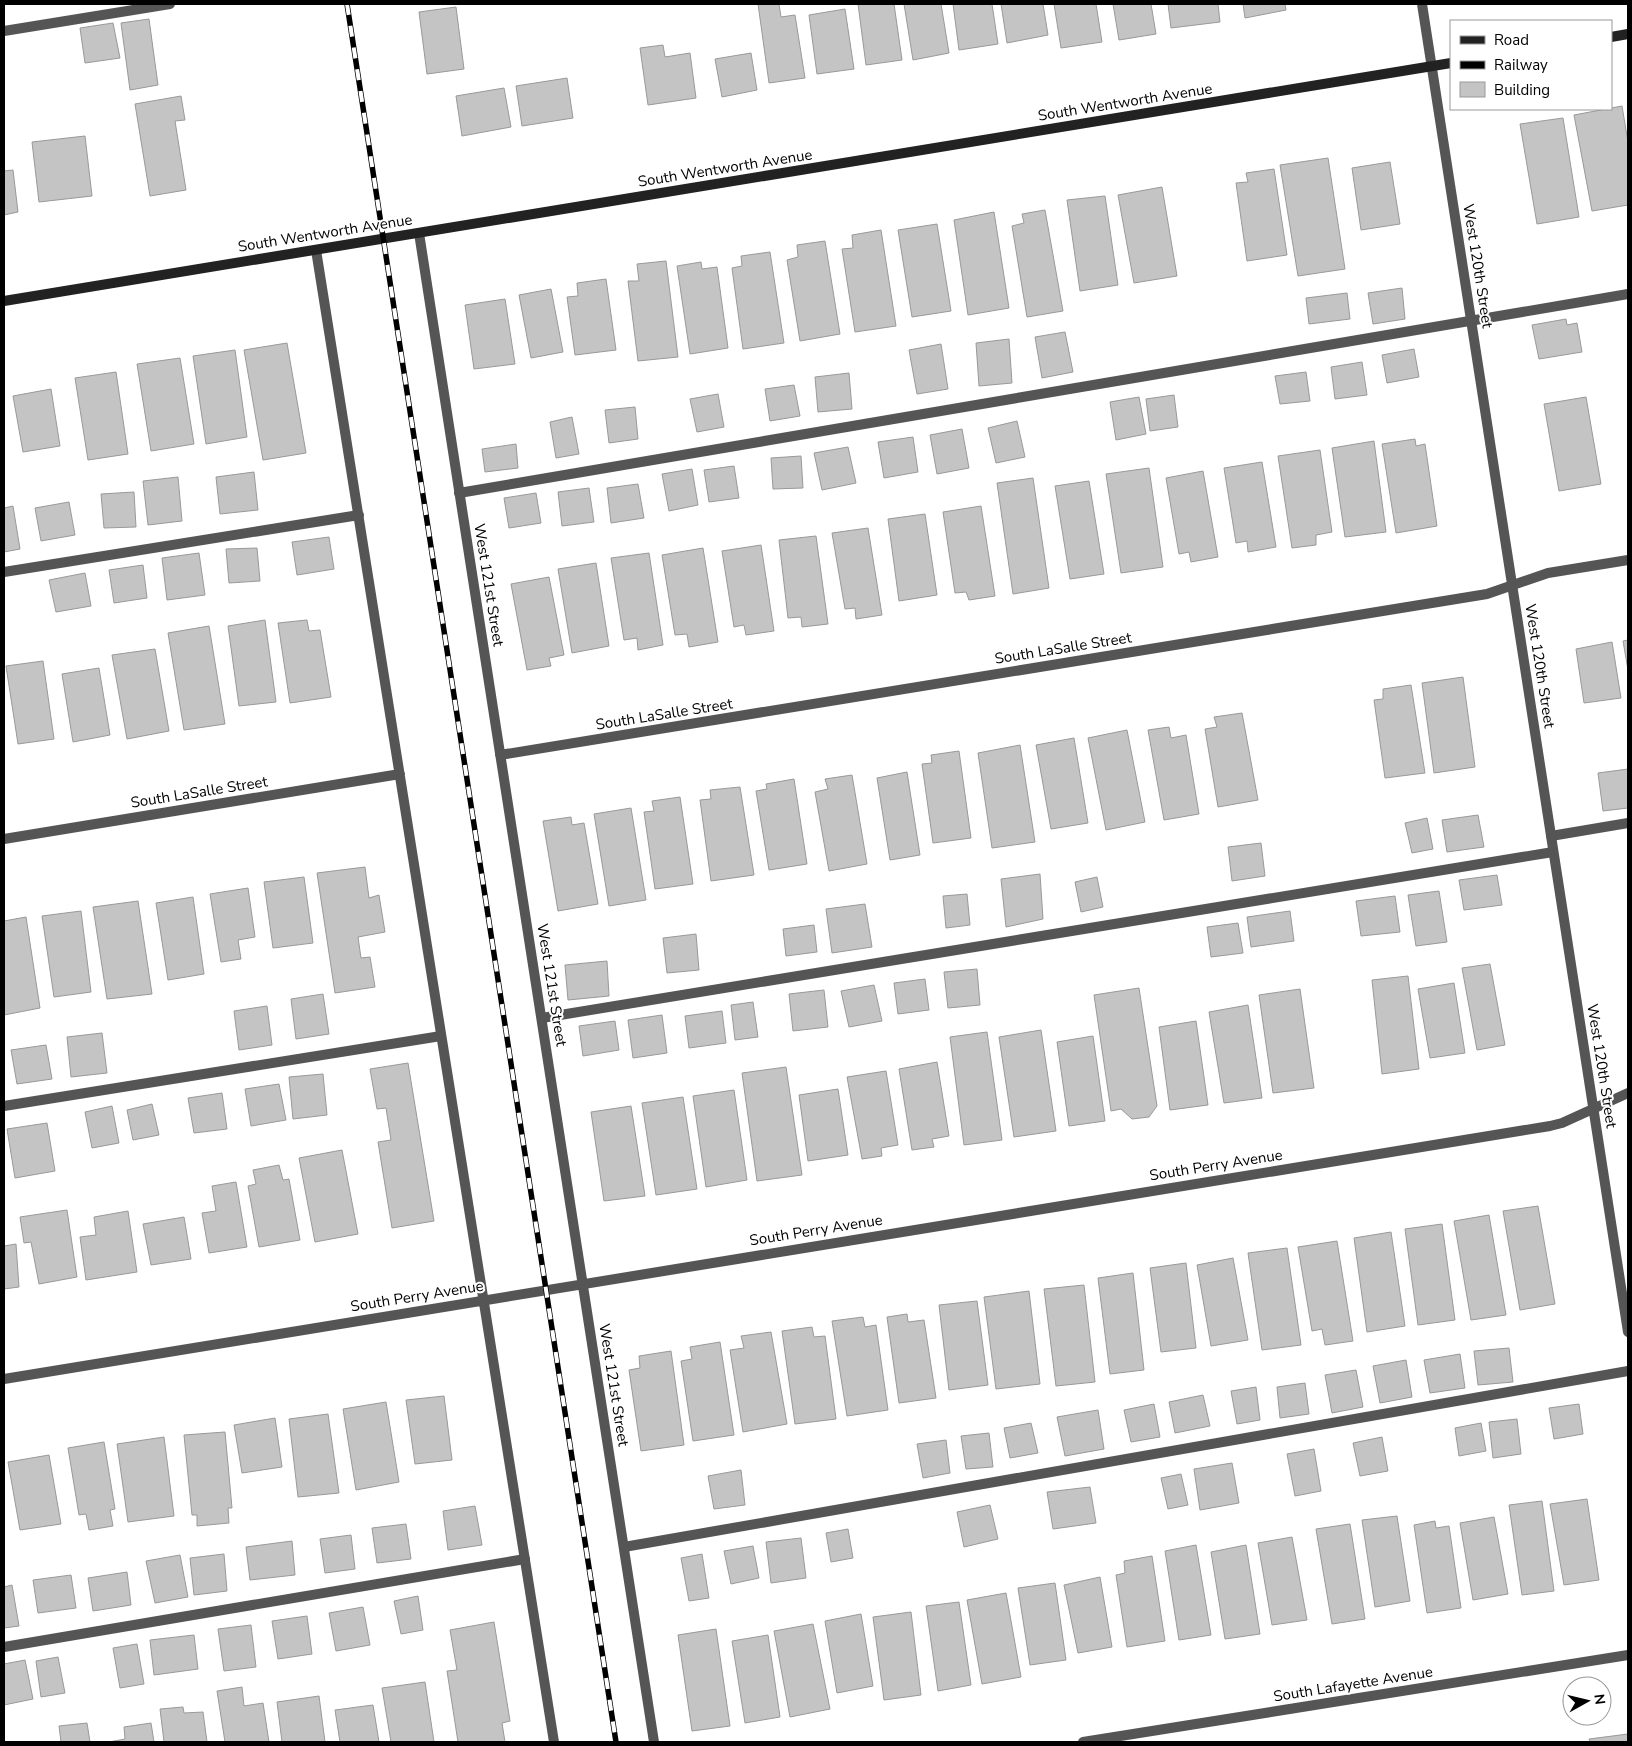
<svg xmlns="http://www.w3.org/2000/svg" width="1632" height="1746" font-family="'Nunito Sans',sans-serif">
<rect width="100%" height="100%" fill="#fff"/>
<path fill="#c4c4c4" stroke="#999" d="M758 4H779L781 17 795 15 805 78 769 83Z
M858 4H894L902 60 866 65Z
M904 4H941L949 53 913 60Z
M953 4H992L998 44 959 50Z
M1001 4H1043L1048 35 1007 43Z
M1054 4H1096L1102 42 1061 48Z
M1113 4H1151L1156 34 1119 40Z
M1168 4H1218L1220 22 1171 28Z
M1243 4H1285L1286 10 1245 18Z
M456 7 464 69 427 74 419 12Z
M845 9 854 69 817 74 809 15Z
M149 19 158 85 130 90 121 23Z
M113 23 120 58 85 63 80 28Z
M663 45 665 57 690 53 696 98 648 105 640 48Z
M751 53 757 90 722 97 715 59Z
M567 78 573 118 522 126 516 86Z
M504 88 511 127 462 136 456 96Z
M181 96 185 120 175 121 186 190 150 196 135 104Z
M1622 106 1628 142V205L1592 211 1574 115Z
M1563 118 1579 217 1537 224 1520 124Z
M85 136 92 196 39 202 32 142Z
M1328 158 1345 269 1298 276 1280 165Z
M1390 162 1400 224 1361 230 1352 168Z
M1274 169 1287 255 1247 261 1236 183 1248 182 1246 173Z
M13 170 18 212 4 215V171Z
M1162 187 1177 276 1134 283 1118 195Z
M1105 196 1118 285 1080 291 1067 200Z
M1045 210 1063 311 1027 317 1012 226 1024 223 1022 214Z
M994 212 1009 308 968 315 954 220Z
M937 224 951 311 912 317 898 230Z
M881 230 896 326 855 332 842 249 853 248 852 235Z
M825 241 840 334 800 341 787 260 798 257 797 245Z
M770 252 784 343 743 349 732 268 742 266 741 256Z
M666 261 678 357 638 361 628 281H639L637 264Z
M701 262 702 269 717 267 728 348 690 354 677 266Z
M606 279 616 350 575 355 567 297 578 296 577 283Z
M1402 288 1405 319 1373 324 1368 293Z
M551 289 563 352 531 358 519 295Z
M1347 293 1350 319 1309 324 1306 298Z
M505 299 515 364 474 369 465 305Z
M1566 319 1567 325 1577 323 1582 352 1539 359 1532 325Z
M1065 332 1073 372 1042 378 1035 337Z
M1009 339 1012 383 979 386 976 343Z
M287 343 306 453 263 460 244 350Z
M941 344 948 389 917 394 909 350Z
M1414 349 1419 377 1387 383 1382 355Z
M235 350 247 437 206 444 193 356Z
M180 358 194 444 151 451 137 364Z
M1362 362 1367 395 1335 399 1331 367Z
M116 372 128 454 88 460 75 378Z
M1306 372 1310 401 1280 404 1275 376Z
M849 373 852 409 818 412 815 377Z
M794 385 800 416 770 421 765 389Z
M51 389 60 446 23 452 13 396Z
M718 394 724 427 697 432 690 399Z
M1174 395 1178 427 1150 431 1146 399Z
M1139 397 1146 434 1116 440 1110 402Z
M1586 397 1601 484 1559 491 1544 404Z
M635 407 638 439 609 443 605 410Z
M572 417 579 454 556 458 550 422Z
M1017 421 1025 457 996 463 988 428Z
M962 429 969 468 937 474 930 435Z
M913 437 918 472 884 478 878 442Z
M1415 439 1416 446 1425 444 1437 526 1396 533 1382 444Z
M1374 441 1386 532 1345 537 1332 448Z
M516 444 518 468 485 472 482 449Z
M848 447 856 483 822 490 814 453Z
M1320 450 1332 532 1316 535V545L1292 548 1278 456Z
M801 456 803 488 773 489 771 458Z
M1262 462 1276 547 1248 552 1247 541 1236 543 1224 468Z
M734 466 739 498 709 502 704 470Z
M1149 468 1163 567 1121 573 1106 474Z
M692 469 698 505 669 511 662 474Z
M1203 471 1218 557 1191 562 1189 552 1179 554 1166 478Z
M254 472 258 510 220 514 216 477Z
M178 477 182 521 148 525 143 481Z
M1033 478 1049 588 1013 594 997 483Z
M1089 481 1104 574 1070 579 1055 486Z
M638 484 644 518 611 523 607 488Z
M589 488 594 522 562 526 558 492Z
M134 492 136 527 104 528 101 494Z
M536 493 541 523 509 528 504 498Z
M69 502 75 535 41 541 35 508Z
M13 506 20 549 4 552V508Z
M981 506 995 596 969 600 966 592 955 593 943 512Z
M925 514 937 595 899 601 888 519Z
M868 528 882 615 856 619 855 608 845 609 832 533Z
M816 536 828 624 802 627 801 617 788 618 779 540Z
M329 537 334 569 297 575 292 542Z
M761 545 774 631 746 635 744 625 734 627 722 551Z
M257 548 260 581 229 583 226 549Z
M703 548 718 642 689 647 687 634 675 635 662 555Z
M199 553 205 595 167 600 162 558Z
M649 553 663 645 638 650 637 638 624 640 611 558Z
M596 563 609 646 572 653 558 569Z
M143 565 147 598 114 603 109 570Z
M85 573 91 606 56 612 49 580Z
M549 577 564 655 549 658 551 666 527 670 511 584Z
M265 620 276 702 239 706 228 626Z
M307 620 309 631 320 630 331 697 290 703 278 623Z
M209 626 225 724 184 730 168 633Z
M1628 640V670L1623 641Z
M1612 642 1621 698 1584 703 1576 649Z
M155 649 169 731 127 739 112 655Z
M43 661 54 739 18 744 6 666Z
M99 668 110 735 73 742 62 674Z
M1463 677 1475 767 1434 773 1422 683Z
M1411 685 1425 773 1385 778 1374 700 1383 699V689Z
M1242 713 1258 800 1218 807 1205 729 1217 727 1214 717Z
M1169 727 1171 738 1186 735 1199 814 1164 820 1148 730Z
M1127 730 1145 822 1106 830 1088 738Z
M1074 738 1088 823 1051 829 1036 745Z
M1020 745 1035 842 992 848 978 753Z
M959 751 971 838 933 843 922 764 932 763 931 755Z
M1628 769V808L1603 811 1598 773Z
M907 772 920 855 890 860 877 778Z
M852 775 867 864 829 871 815 792 828 789 825 779Z
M794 779 807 864 769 870 756 791 767 789 766 784Z
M740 787 754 875 711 881 700 800 711 799 710 790Z
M680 797 693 884 655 889 644 812 654 811 652 801Z
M631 808 646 900 609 906 594 814Z
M1478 815 1484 847 1447 852 1442 820Z
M571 817 572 825 584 823 598 904 558 911 543 821Z
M1427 818 1433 849 1412 853 1405 823Z
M1261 843 1265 876 1232 881 1228 847Z
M365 867 369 898 379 895 385 932 358 937 361 958 370 957 375 987 335 993 317 873Z
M1040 874 1043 919 1006 927 1001 879Z
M1497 875 1502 905 1464 910 1459 880Z
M304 877 313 943 273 948 264 882Z
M1097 877 1103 907 1081 912 1075 882Z
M248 888 255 937 238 940 241 959 221 962 210 894Z
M1439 891 1447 942 1416 946 1408 895Z
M967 894 970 925 946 928 943 896Z
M1395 896 1400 932 1361 936 1356 901Z
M193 897 204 974 168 980 156 903Z
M138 901 152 994 107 999 93 907Z
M865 904 872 947 832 953 826 909Z
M81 911 91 992 54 997 42 916Z
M1290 911 1294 941 1251 947 1247 917Z
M26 917 40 1008 4 1015V921Z
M1238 923 1243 953 1211 957 1207 927Z
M814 925 817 952 786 956 783 929Z
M696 934 699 970 667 973 663 938Z
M607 961 609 996 568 1000 565 965Z
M1490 964 1505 1045 1477 1050 1462 968Z
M977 969 980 1005 948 1008 944 972Z
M1408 976 1419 1069 1382 1074 1372 980Z
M925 979 929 1010 898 1014 894 983Z
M1454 983 1465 1053 1430 1058 1418 989Z
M874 985 882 1021 849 1027 841 991Z
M1139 988 1157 1106 1149 1117 1132 1119 1121 1109 1111 1111 1094 995Z
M1300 989 1314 1088 1273 1093 1259 995Z
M824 990 828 1027 793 1031 789 994Z
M323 994 329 1034 296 1039 291 999Z
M753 1002 758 1037 735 1040 731 1005Z
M1248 1005 1262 1098 1224 1103 1209 1012Z
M267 1006 272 1045 239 1050 234 1011Z
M722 1011 726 1043 689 1048 685 1016Z
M662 1015 667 1053 633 1058 628 1020Z
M615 1021 619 1050 583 1056 579 1026Z
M1196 1021 1208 1105 1170 1110 1159 1027Z
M1041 1030 1056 1131 1014 1137 999 1037Z
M987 1032 1002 1140 964 1145 950 1037Z
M102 1033 107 1073 71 1077 67 1037Z
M1093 1036 1105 1121 1069 1126 1057 1042Z
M46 1045 52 1079 17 1084 11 1050Z
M937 1062 949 1136 932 1139 934 1147 912 1150 899 1069Z
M408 1063 434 1221 392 1228 378 1142 391 1140 386 1108 377 1109 370 1069Z
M786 1067 802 1175 757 1181 742 1073Z
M886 1071 898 1145 881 1148 882 1156 862 1159 847 1077Z
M323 1074 327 1115 293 1119 289 1077Z
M279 1084 286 1120 251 1126 245 1089Z
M838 1089 848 1155 808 1161 799 1095Z
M734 1090 747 1180 706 1187 693 1096Z
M222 1093 227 1129 194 1133 188 1098Z
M683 1097 697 1189 656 1195 642 1103Z
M152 1104 159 1135 133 1140 127 1110Z
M112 1106 119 1143 92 1148 85 1112Z
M631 1106 645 1196 604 1201 591 1112Z
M47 1123 55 1171 15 1178 7 1129Z
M342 1150 358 1234 315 1242 299 1158Z
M279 1165 283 1180 289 1179 300 1240 259 1247 248 1186 256 1184 253 1170Z
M236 1182 247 1247 209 1253 202 1213 216 1211 212 1186Z
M1538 1206 1555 1304 1520 1310 1503 1211Z
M67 1210 77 1277 39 1284 31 1242 24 1243 20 1217Z
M128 1211 137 1272 86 1280 80 1237 96 1235 94 1217Z
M1489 1215 1506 1315 1471 1320 1454 1221Z
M184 1217 191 1259 151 1265 143 1224Z
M1442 1224 1455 1320 1418 1325 1405 1229Z
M1391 1232 1405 1326 1367 1332 1354 1238Z
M1337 1241 1353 1341 1325 1345 1322 1329 1312 1331 1298 1247Z
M16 1244 19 1287 4 1289V1246Z
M1287 1248 1301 1345 1262 1350 1248 1253Z
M1233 1258 1248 1340 1211 1346 1197 1265Z
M1186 1263 1196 1348 1161 1352 1150 1268Z
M1133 1273 1144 1370 1110 1374 1098 1278Z
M1084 1285 1095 1382 1056 1386 1044 1289Z
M1029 1291 1040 1384 996 1389 984 1297Z
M977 1301 988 1385 949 1390 939 1305Z
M907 1314 908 1322 924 1320 936 1398 899 1403 887 1317Z
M863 1317 865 1327 876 1325 888 1410 847 1416 832 1321Z
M812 1327 814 1337 825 1336 836 1419 795 1424 782 1331Z
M771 1332 787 1424 743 1432 730 1350 744 1348 741 1336Z
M720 1342 734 1435 693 1441 681 1361 692 1359 690 1347Z
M1509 1348 1513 1382 1478 1385 1474 1351Z
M671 1351 684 1445 641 1451 629 1370 640 1368 639 1356Z
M1460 1354 1465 1388 1430 1393 1424 1360Z
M1406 1360 1412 1397 1380 1403 1373 1366Z
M1356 1370 1363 1407 1332 1413 1325 1375Z
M1305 1383 1309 1414 1280 1418 1277 1387Z
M1256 1387 1260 1420 1237 1424 1231 1391Z
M1203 1395 1210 1426 1175 1433 1169 1402Z
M444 1396 452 1460 415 1464 406 1400Z
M386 1402 399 1482 356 1490 343 1409Z
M1154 1404 1160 1437 1131 1442 1124 1410Z
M1579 1404 1583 1434 1554 1439 1549 1408Z
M1098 1410 1104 1449 1065 1456 1057 1417Z
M328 1414 339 1493 298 1497 289 1419Z
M275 1418 282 1467 242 1473 234 1425Z
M1517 1419 1521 1454 1493 1458 1489 1422Z
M1031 1423 1038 1453 1010 1458 1004 1428Z
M1481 1423 1486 1451 1459 1456 1455 1428Z
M225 1432 232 1508H228L229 1523 197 1526V1515H192L184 1435Z
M989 1433 993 1467 966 1469 961 1436Z
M164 1437 174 1516 128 1522 117 1444Z
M1382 1437 1388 1471 1360 1476 1353 1443Z
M946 1440 950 1473 923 1478 917 1444Z
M104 1442 115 1509 110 1510 113 1526 89 1530 86 1514 79 1515 68 1448Z
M1314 1449 1321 1491 1295 1496 1287 1454Z
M49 1455 61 1524 20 1530 8 1462Z
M1232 1463 1239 1503 1200 1510 1194 1469Z
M741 1470 745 1505 714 1509 708 1476Z
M1181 1474 1188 1505 1168 1509 1161 1478Z
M1090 1487 1096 1523 1053 1529 1047 1492Z
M1587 1499 1599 1580 1564 1585 1550 1504Z
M1542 1501 1554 1591 1522 1595 1509 1505Z
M990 1505 998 1539 964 1547 957 1512Z
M475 1506 482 1545 448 1550 443 1511Z
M1397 1516 1410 1601 1375 1607 1362 1520Z
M1494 1517 1508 1594 1473 1600 1460 1523Z
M1435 1521 1436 1528 1449 1526 1461 1608 1427 1613 1414 1525Z
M406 1524 411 1559 377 1563 372 1528Z
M1350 1524 1365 1619 1332 1624 1316 1529Z
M848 1529 853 1558 831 1562 826 1533Z
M351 1535 355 1569 325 1573 320 1539Z
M1292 1537 1307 1620 1272 1625 1258 1543Z
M801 1538 806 1578 771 1583 766 1542Z
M292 1541 295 1575 250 1580 246 1547Z
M1196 1545 1211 1635 1179 1640 1165 1551Z
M1246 1545 1260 1634 1225 1639 1211 1552Z
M753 1546 759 1578 731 1584 724 1551Z
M224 1554 227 1591 194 1595 190 1558Z
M702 1554 709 1598 689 1601 681 1558Z
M180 1555 188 1597 155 1603 146 1561Z
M1152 1556 1165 1641 1127 1647 1116 1575 1125 1573 1124 1561Z
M127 1572 131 1605 93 1611 88 1578Z
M71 1575 76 1608 38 1613 33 1580Z
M1100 1577 1112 1647 1078 1653 1064 1585Z
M1055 1583 1066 1660 1030 1665 1018 1588Z
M12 1585 19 1626 4 1628V1587Z
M1006 1593 1021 1677 982 1684 967 1600Z
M418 1596 423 1630 401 1634 394 1601Z
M959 1602 971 1685 938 1691 926 1606Z
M363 1607 370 1645 336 1651 329 1613Z
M911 1612 921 1695 884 1700 873 1617Z
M861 1614 873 1686 837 1693 825 1621Z
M307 1616 312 1654 278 1659 272 1621Z
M494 1622 510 1721 502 1723 505 1742H458L447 1671 457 1670 450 1630Z
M813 1624 830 1709 790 1717 774 1631Z
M251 1625 256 1667 224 1671 218 1629Z
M716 1629 730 1726 692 1731 678 1635Z
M194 1635 198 1669 154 1675 150 1640Z
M768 1635 780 1717 745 1723 732 1641Z
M137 1644 144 1684 120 1688 113 1648Z
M58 1657 65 1693 41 1697 36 1661Z
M25 1660 33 1699 4 1705V1664Z
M425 1682 434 1742H391L382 1688Z
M242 1687 244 1706 263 1703 269 1742H225L217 1691Z
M319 1696 325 1742H282L277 1702Z
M373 1705 379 1742H340L335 1710Z
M183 1707 184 1713 203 1712 207 1742H164L160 1709Z
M87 1723 90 1742H61L59 1726Z
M151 1723 154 1742H109L125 1739 124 1727Z
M1628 1734V1742H1590L1589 1739Z"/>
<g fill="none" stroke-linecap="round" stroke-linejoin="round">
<path stroke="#555" stroke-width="10" d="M4 31 170 4
M459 493 1628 294
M4 572 359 515
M1551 836 1628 823
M542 1018 1553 852
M4 1106 441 1036
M624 1547 1628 1371
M4 1647 525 1559"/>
<path stroke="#555" stroke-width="10" d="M1422 4 1628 1332
M419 233 654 1742
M316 250 554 1742
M500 755 1487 594 1548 573 1628 560
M4 839 400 774
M4 1379 1550 1126 1562 1123 1628 1093
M1083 1742 1628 1655"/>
<path stroke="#222" stroke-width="10" d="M1611 37 1628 34
M4 301 1451 63"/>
<defs>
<path id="rail" d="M347 4 616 1742"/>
</defs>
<use href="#rail" stroke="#000" stroke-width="5.5"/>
<use href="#rail" stroke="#fff" stroke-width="4" stroke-dasharray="11" stroke-linecap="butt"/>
</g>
<g text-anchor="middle" stroke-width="4" stroke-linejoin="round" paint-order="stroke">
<g font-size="15" fill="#000" stroke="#fff">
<text transform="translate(1125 102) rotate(-9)" y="5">South Wentworth Avenue</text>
<text transform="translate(725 168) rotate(-9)" y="5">South Wentworth Avenue</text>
<text transform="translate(325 233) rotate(-9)" y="5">South Wentworth Avenue</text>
<text transform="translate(1478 266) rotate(81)" y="5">West 120th Street</text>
<text transform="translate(489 585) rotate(81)" y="5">West 121st Street</text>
<text transform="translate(1063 648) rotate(-9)" y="5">South LaSalle Street</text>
<text transform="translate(1540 666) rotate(81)" y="5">West 120th Street</text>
<text transform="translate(664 714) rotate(-9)" y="5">South LaSalle Street</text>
<text transform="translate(199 792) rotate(-9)" y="5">South LaSalle Street</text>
<text transform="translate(552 985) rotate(81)" y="5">West 121st Street</text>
<text transform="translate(1602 1066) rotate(81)" y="5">West 120th Street</text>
<text transform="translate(1216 1165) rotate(-9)" y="5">South Perry Avenue</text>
<text transform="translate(816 1230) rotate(-9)" y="5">South Perry Avenue</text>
<text transform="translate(417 1296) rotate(-9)" y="5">South Perry Avenue</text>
<text transform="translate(614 1385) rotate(81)" y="5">West 121st Street</text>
<text transform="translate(1353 1684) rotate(-9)" y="5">South Lafayette Avenue</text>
</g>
</g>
<rect width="1632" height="1746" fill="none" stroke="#000000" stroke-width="10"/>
<rect x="1450" y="20" width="162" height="90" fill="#ffffff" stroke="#999999"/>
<rect x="1460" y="36" width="25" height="8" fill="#222222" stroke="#999999"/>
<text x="1494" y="45" font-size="15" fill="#000000">Road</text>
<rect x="1460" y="61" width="25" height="8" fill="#000000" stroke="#999999"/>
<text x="1494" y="70" font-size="15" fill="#000000">Railway</text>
<rect x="1460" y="82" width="25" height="15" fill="#c4c4c4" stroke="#999999"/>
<text x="1494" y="95" font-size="15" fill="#000000">Building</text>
<g transform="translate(1587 1701) rotate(82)"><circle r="24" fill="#ffffff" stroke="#999999"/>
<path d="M0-4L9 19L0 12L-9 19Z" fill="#000000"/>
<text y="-8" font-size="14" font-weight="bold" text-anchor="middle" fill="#000000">N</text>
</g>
</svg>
